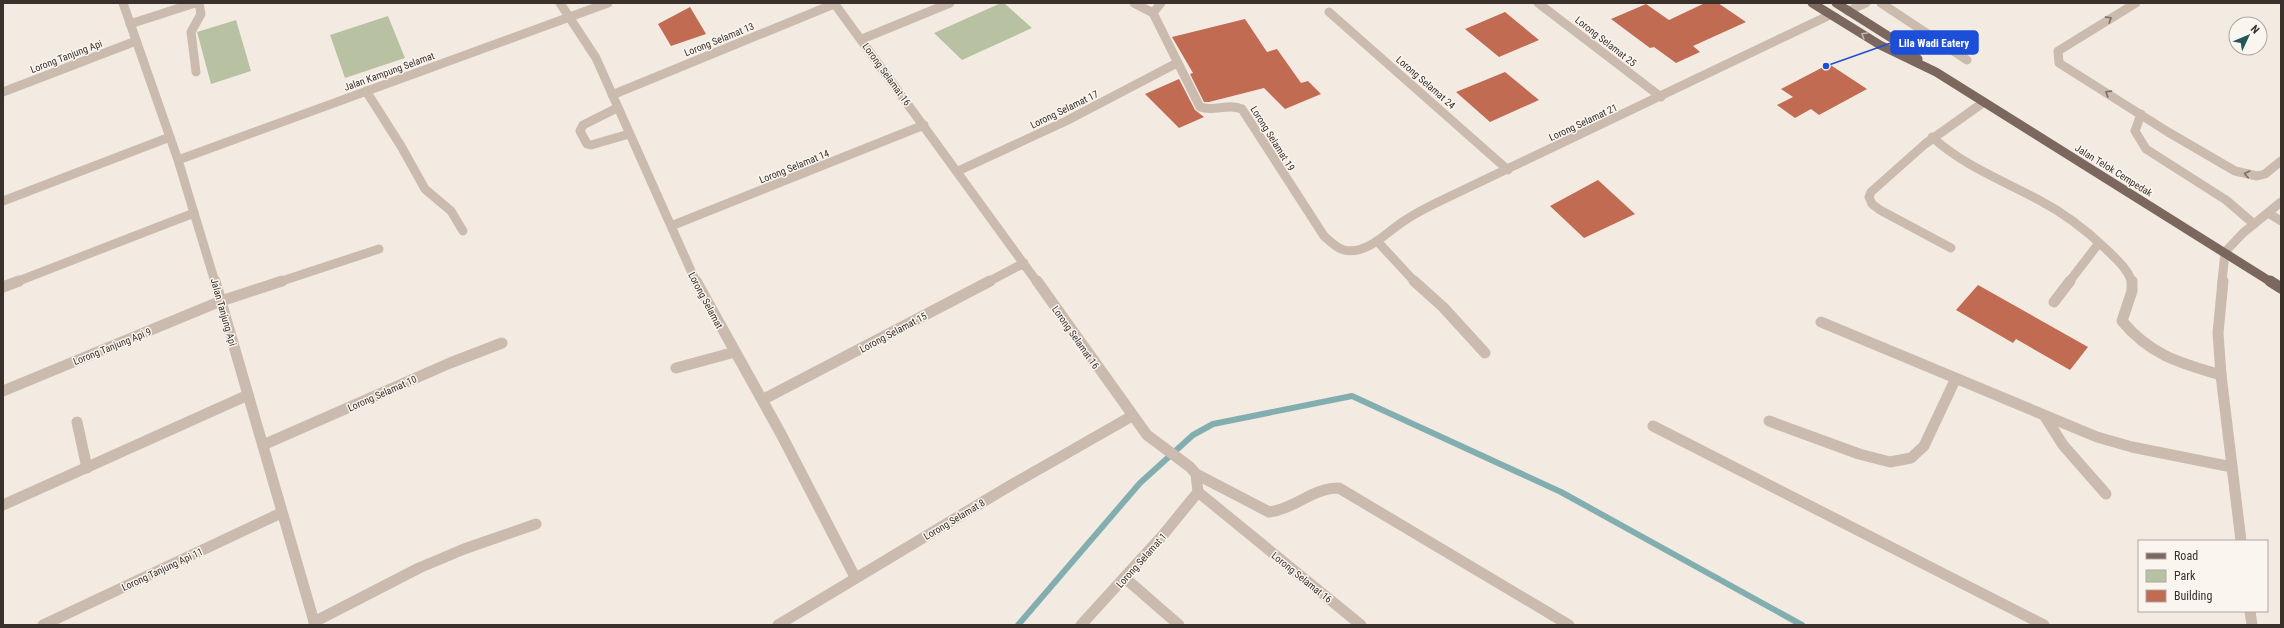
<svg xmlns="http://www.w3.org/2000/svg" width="2284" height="628" font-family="'Roboto Condensed',sans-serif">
<rect width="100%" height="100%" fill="#f3ebe2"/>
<path fill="#b8c2a2" d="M1001 3H1004L1032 28 962 60 934 33Z
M388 16 405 58 345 78 330 35Z
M236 20 251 71 211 84 197 32Z"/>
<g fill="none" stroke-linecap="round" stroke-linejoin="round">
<path stroke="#82aeaf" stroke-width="6" d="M1018 625 1140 483 1193 435 1213 424 1352 396 1561 492 1802 625"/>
</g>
<path fill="#c16b52" d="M1705 3H1718L1746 22 1693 46 1700 52 1676 63 1654 47 1650 48 1611 19 1646 4 1669 20Z
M690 7 706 34 671 46 658 24Z
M1505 12 1539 40 1499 57 1465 29Z
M1245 19 1267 52 1277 49 1301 83 1308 81 1321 94 1285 109 1264 88 1209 102H1204L1190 74 1193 73 1172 37Z
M1829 64 1867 89 1819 115 1811 109 1795 118 1777 105 1793 97 1781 89Z
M1505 72 1539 100 1490 122 1456 92Z
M1179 79 1195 110 1204 117 1179 128 1145 94Z
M1598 180 1635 214 1584 238 1550 206Z
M1978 285 2088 347 2070 370 2016 339 2013 343 1956 310Z"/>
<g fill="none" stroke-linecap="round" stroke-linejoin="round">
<path stroke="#cbbbae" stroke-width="9" d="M1881 3 1967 60
M2136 3 2058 51 2059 63 2168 132 2235 171 2257 176 2265 174 2281 161
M1848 11 1866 3
M130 24 195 3
M196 72 191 32 201 14 199 3
M366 91 401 146 425 189 451 211 463 231
M617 108 583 125 580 131 587 144 591 145 629 134
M2141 114 2135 131 2146 149 2226 200 2254 224
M1932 137C1964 166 2002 180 2039 200 2064 213 2086 230 2106 249 2116 259 2127 268 2132 282
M2268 213 2281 221
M1377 241 1415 282
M1951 248 1880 210 1872 204 1869 197 1871 192 1925 144 1984 102
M279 282 379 249
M2069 282 2099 243"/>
<path stroke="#cbbbae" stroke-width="11" d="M1414 281 1443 307 1485 353
M2132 281V291L2122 321C2150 355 2180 363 2221 375
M221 301 282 281
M2054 302 2070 281
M1821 322 2097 437 2132 447 2232 467
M676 368 735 352
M2044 415 2063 445 2106 494
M1769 421 1859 454 1890 462 1911 458 1924 446 1956 378
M77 422 87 468
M1653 426 2044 625
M1196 474 1269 512C1295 509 1312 488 1339 488L1569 625
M1081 625 1163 535 1198 492"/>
<path stroke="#cbbbae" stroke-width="9" d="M560 3 596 58 696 282
M834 3 1037 282
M1134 3 1153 13 1200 107C1214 112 1228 103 1242 109L1324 236C1330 241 1336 248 1344 250 1366 255 1385 234 1401 223 1412 215 1424 209 1436 203L1830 15
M1538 3 1661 97
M1329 12 1508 170
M1153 13 1161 3
M862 39 950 3
M3 92 136 41
M612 95 834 4
M958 171 1066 121 1177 63
M3 201 170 137
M671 226 924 125
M2225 252 2243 233 2281 202
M16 282 194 213
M988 282 1024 263"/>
<path stroke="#cbbbae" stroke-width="11" d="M696 281 781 434 855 577
M1037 281 1147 435 1190 467 1196 474 1198 492 1361 625
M3 287 19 281
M3 391 221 301
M762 400 990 281
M263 445 450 363 502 343
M3 505 248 395
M1125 578 1179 625
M314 622 419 568 464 549 536 524
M43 625 281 513
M778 625 1006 488 1132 416"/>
<path stroke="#cbbbae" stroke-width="9" d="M123 3 178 160 215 282
M178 160 608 3
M2222 282 2225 252"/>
<path stroke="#cbbbae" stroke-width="11" d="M215 281 315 625
M2223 281 2218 333 2221 375 2241 541
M2250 611 2252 625"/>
<path stroke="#7b675e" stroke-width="9" d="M1812 3 1880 45 1936 72 2271 282
M1836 3 1893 39 1918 59"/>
<path stroke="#7b675e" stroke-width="11" d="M2270 281 2281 288"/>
</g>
<defs><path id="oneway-chevron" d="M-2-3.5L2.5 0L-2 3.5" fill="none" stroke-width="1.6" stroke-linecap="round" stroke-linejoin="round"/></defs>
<g stroke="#7b6f66">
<use href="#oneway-chevron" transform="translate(2109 19) rotate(-32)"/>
<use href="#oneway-chevron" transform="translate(2108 93) rotate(-148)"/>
<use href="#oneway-chevron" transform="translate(2247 174) rotate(-167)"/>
</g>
<use stroke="#c1b5ae" href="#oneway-chevron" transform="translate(1864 35) rotate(-149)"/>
<g text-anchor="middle" stroke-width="3" stroke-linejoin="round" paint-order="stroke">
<g font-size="10" fill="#3a302c" stroke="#faf5ef">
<text transform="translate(719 39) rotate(-22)" y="4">Lorong Selamat 13</text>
<text transform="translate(1606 41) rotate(38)" y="4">Lorong Selamat 25</text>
<text transform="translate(66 56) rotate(-21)" y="4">Lorong Tanjung Api</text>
<text transform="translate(389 71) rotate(-20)" y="4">Jalan Kampung Selamat</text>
<text transform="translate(887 74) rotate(54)" y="4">Lorong Selamat 16</text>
<text transform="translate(1426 82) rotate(41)" y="4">Lorong Selamat 24</text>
<text transform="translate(1064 109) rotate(-26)" y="4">Lorong Selamat 17</text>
<text transform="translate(1583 122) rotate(-25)" y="4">Lorong Selamat 21</text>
<text transform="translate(1273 138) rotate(58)" y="4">Lorong Selamat 19</text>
<text transform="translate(794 166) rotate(-22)" y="4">Lorong Selamat 14</text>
<text transform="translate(2114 170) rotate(32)" y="4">Jalan Telok Cempedak</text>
<text transform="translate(706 300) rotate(62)" y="4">Lorong Selamat</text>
<text transform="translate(224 312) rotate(74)" y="4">Jalan Tanjung Api</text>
<text transform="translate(893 332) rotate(-28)" y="4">Lorong Selamat 15</text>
<text transform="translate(1076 337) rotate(55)" y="4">Lorong Selamat 16</text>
<text transform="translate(112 346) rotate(-22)" y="4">Lorong Tanjung Api 9</text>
<text transform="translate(382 393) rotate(-24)" y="4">Lorong Selamat 10</text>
<text transform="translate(954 519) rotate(-31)" y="4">Lorong Selamat 8</text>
<text transform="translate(1141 560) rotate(-48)" y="4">Lorong Selamat 1</text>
<text transform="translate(162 569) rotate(-25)" y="4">Lorong Tanjung Api 11</text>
<text transform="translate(1302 577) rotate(39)" y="4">Lorong Selamat 16</text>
</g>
</g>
<path fill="none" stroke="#1d4ed8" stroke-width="1.5" d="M1826 66L1891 43"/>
<circle fill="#1d4ed8" stroke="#faf5ef" stroke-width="1.5" cx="1826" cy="66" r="4"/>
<rect fill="#1d4ed8" stroke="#1d4ed8" stroke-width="1.5" x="1891" y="31" width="87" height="23" rx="4"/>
<g font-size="11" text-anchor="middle" font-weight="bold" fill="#fff">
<text x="1934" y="47">Lila Wadi Eatery</text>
</g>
<rect width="2284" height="628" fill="none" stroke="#3a302c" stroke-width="8"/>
<rect x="2138" y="540" width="130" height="72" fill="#faf5ef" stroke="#ada6a1"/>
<rect x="2146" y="553" width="20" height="6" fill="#7b675e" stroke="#ada6a1"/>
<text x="2174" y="560" font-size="12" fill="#3a302c">Road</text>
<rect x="2146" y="570" width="20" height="12" fill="#b8c2a2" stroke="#ada6a1"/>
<text x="2174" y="580" font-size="12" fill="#3a302c">Park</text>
<rect x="2146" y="590" width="20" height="12" fill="#c16b52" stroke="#ada6a1"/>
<text x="2174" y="600" font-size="12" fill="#3a302c">Building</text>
<g transform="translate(2248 36) rotate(46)"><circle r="19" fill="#faf5ef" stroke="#ada6a1"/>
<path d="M0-3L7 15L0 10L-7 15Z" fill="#23585a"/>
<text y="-6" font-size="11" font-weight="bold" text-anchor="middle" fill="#3a302c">N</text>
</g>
</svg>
